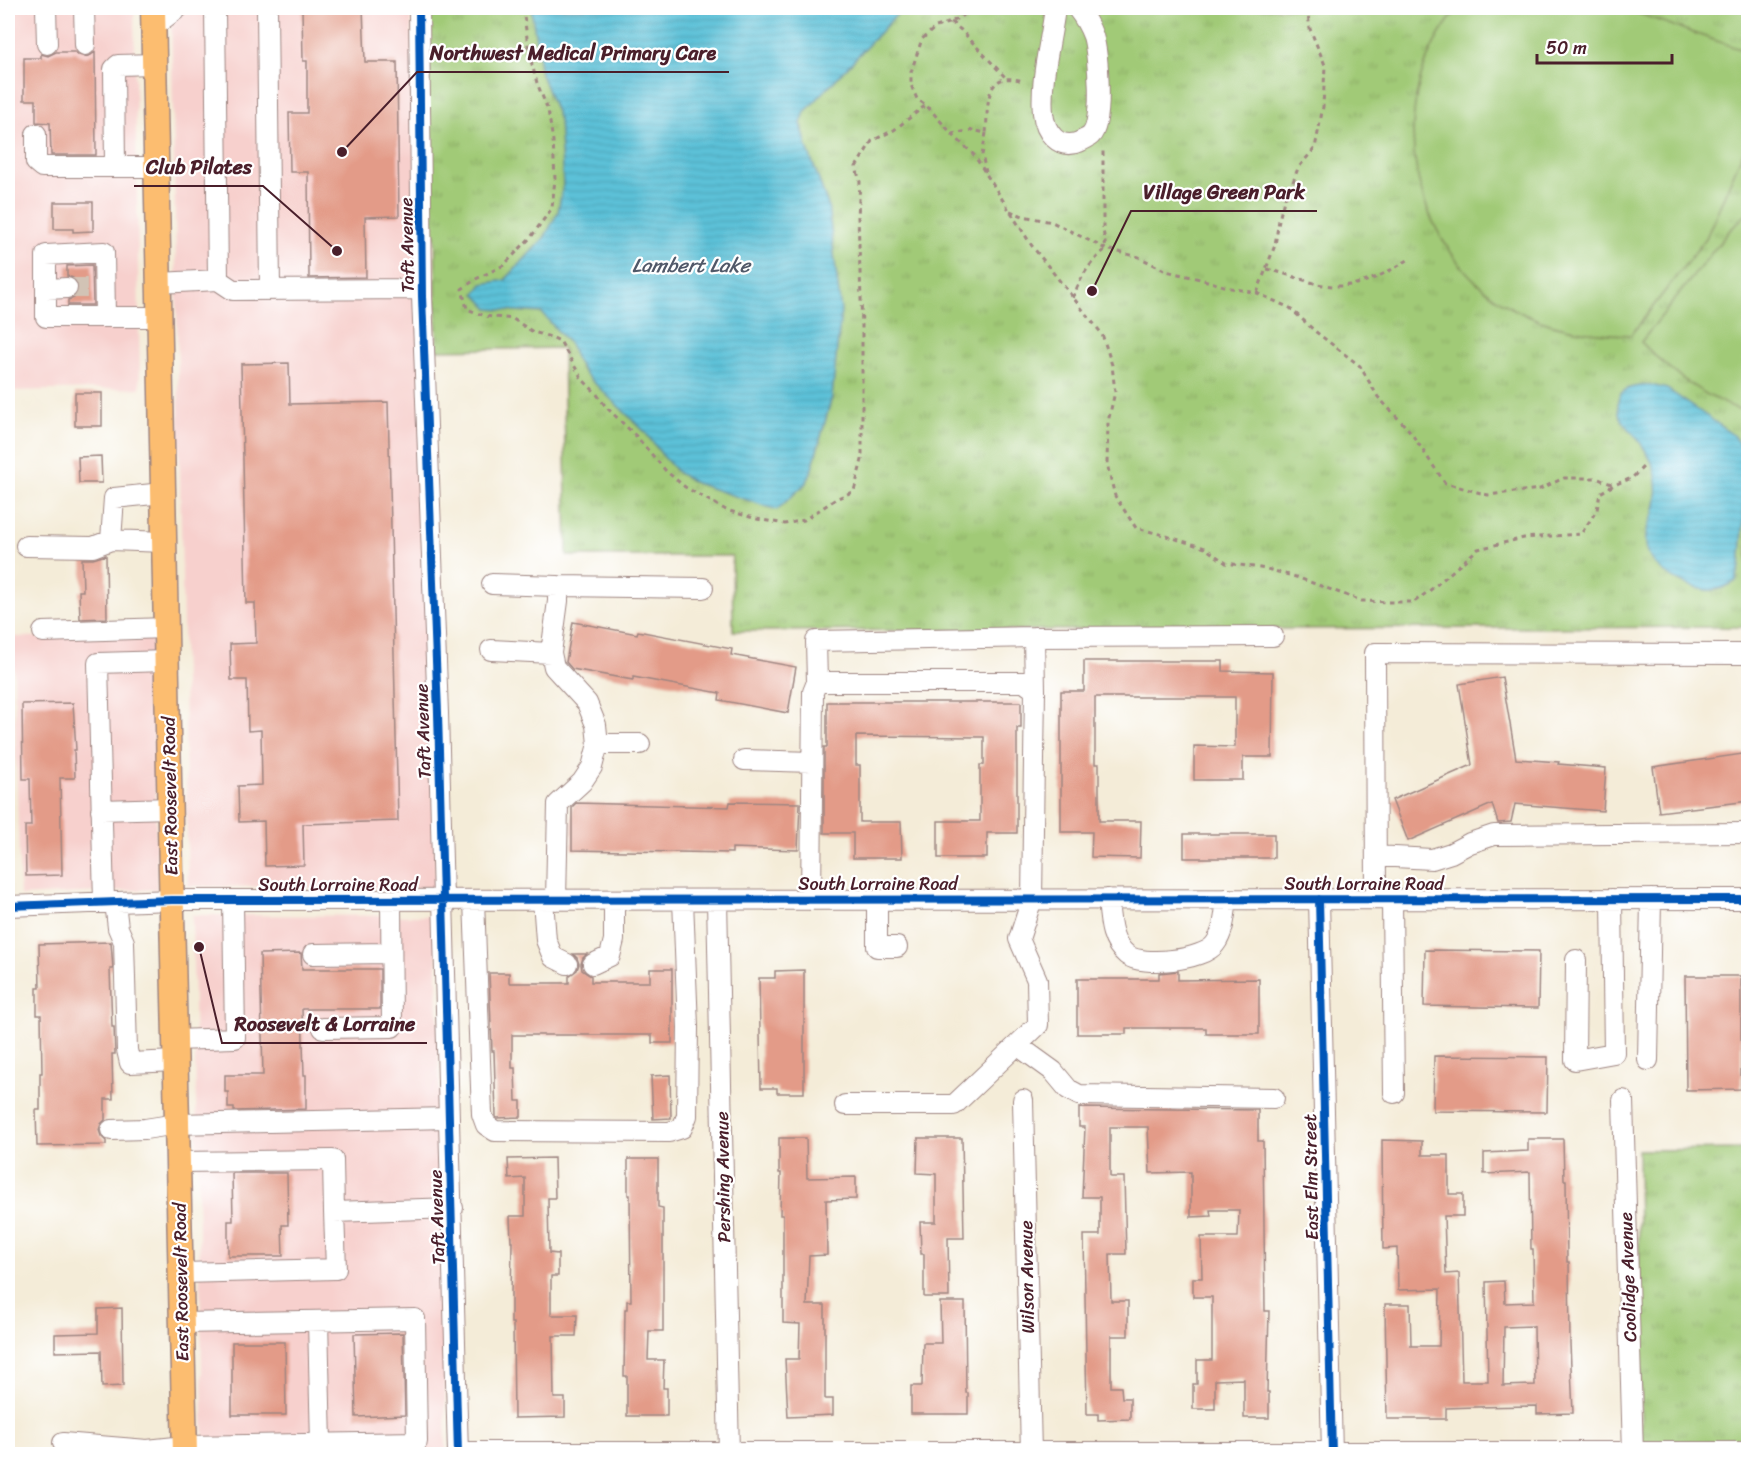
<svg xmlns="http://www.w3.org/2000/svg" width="1756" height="1462" font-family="Sriracha,sans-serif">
<defs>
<pattern id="park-tufts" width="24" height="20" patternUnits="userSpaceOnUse" patternTransform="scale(1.5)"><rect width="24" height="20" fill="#a1ca77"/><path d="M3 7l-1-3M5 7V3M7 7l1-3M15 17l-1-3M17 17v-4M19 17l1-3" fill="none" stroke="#8cad67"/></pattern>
<pattern id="water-rules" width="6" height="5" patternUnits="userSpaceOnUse" patternTransform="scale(1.5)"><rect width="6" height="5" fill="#5bc1d8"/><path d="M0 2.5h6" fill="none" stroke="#51a5ba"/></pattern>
</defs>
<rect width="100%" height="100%" fill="#fff"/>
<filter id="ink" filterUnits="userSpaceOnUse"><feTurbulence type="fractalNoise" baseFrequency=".0167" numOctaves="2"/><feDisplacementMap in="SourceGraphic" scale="12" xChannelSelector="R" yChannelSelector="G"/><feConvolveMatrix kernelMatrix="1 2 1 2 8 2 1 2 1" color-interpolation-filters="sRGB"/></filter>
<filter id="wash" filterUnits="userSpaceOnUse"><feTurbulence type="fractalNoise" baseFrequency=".008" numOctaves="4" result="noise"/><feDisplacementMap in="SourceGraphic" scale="24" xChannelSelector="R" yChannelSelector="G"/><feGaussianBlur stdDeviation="1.35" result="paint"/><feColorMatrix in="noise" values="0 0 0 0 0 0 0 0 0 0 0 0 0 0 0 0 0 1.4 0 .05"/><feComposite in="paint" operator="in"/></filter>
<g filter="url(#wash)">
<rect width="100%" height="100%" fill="#f4ecd8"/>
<path fill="#f7d0cd" d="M8 8H134L140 388 8 391Z
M171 8H411L436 889 188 886Z
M152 635 157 889 20 896 13 637Z
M192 915 436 916 446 1454H204Z"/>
<path fill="url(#park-tufts)" stroke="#767451" stroke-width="1.5" d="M419 8H1748V627L733 631 732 556H567L563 348 437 350 435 234H424Z
M1748 1149V1443H1641L1638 1150Z"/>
<path fill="#a1ca77" stroke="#767451" stroke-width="1.5" d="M1459 8H1623L1748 52V140L1706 238 1631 335C1589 334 1549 329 1512 308 1408 250 1379 97 1459 8Z
M1748 213V412C1706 400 1672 374 1641 342L1729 231Z"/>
<path fill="url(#water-rules)" stroke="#527082" stroke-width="1.5" d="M531 8H903L805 112 801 123 807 147 828 205 841 311 832 397 810 476 806 483 777 510 695 483 678 473 662 455 645 432 585 374 575 358 571 346 542 313 489 309 475 294 482 284 505 280 544 238 558 212 563 184 559 120 541 74Z
M1651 385 1667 389 1714 421 1733 435 1741 447 1743 463 1744 518 1740 567 1736 581C1715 594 1706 592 1685 584 1662 574 1640 557 1647 530 1648 524 1652 519 1654 513 1658 500 1659 482 1654 468 1650 456 1641 443 1633 433 1629 429 1624 424 1621 419 1619 415 1618 407 1618 401 1620 386 1639 386 1651 385Z"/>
<g id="blocks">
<path fill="#e39b88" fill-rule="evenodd" d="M302 8H363L365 62H397L399 216 365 217 366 277 309 278 308 172H290L289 113H307V61H303Z
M56 52H75L79 55 85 57 91 55 95 52 96 155H51L50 123 36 122V100H24V58H41V54L48 56Z
M54 202H93V231L73 232V229H54Z
M92 265 93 305H68V300L74 298 78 293 79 288 77 281 73 278 67 276V266Z
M289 363 290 404 388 402 398 821 303 824 304 865 265 866 264 821 239 822 238 786 262 785 261 730 248 731 247 680H231L230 644 256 643 255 603H246L241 364Z
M75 393H102V426H75Z
M101 456 102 483H79L78 457Z
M106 555 107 618 80 619 79 591H83L82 559H93Z
M573 622 637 634 638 631 732 649 731 655 796 667 788 713 719 700 720 693 633 677V680L572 669 566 662Z
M1084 661H1223V671L1273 672 1272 757H1243V780H1194V746L1235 747V697H1095V764H1099V821H1141L1140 858 1091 857 1092 832H1061V691H1084Z
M1502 677 1516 759 1559 762 1558 764 1606 768 1603 811 1515 804 1511 822 1498 823 1492 804 1408 841 1392 800 1472 765 1459 684Z
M827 702H1021V728H1017V833H987V858H938V821H980V765H984V737L856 736V765H860V822H901L902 858H853V833H824V747H827Z
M73 703 76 750H74L75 778H60L62 875 26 876 25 826H31L30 779H23L22 704Z
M1749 753V801L1659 812 1653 767Z
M730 802 800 803 798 850 732 848V853L572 850V807L576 803 729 807Z
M1184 834H1274V858H1184Z
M111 942 113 969H110L112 1027H114L115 1054H112L113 1099H105V1120L101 1124 99 1130 101 1136 106 1141V1145L37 1146 36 1110H40V1073H42L41 1015H37V988H40L39 944Z
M1425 950 1539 951 1538 1008 1424 1006Z
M301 953 302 969H380V1009H302L304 1075H306V1109L234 1111V1108H228V1092H225V1075H263L260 954Z
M573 954H587L583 958 581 964 582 970 586 973 591 976V982H650V969H672V1043H652V1035H512V1068H515L516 1101H521V1117L497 1118 496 1117 494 1051H492L489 973H509V983H569V976L577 970 579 964 577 958Z
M804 970V1093H777V1088H761L759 978H775V971Z
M1178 971V980L1259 979V1034H1206V1028H1126V1034H1077V979H1159V973Z
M1685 976H1741V1089L1686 1090Z
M1434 1056 1548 1057 1547 1112 1433 1111Z
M670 1075 671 1118 653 1119 651 1076Z
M1079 1108 1258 1110V1141H1263L1265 1311H1269L1267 1392H1269V1418H1244V1379L1215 1380V1409H1193V1384H1197V1360H1212V1297H1193V1278H1202L1201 1237H1238L1239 1210H1210L1211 1216 1191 1217V1172L1150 1173 1148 1127H1110V1177H1124L1126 1254H1110L1111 1301H1128V1336H1111V1387H1121L1122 1398H1130V1419L1098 1420V1414H1087L1084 1235H1100V1197H1082L1085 1127H1079Z
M779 1138H806L807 1178 856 1177V1199L826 1200 827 1255 809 1256 807 1305H825V1399H833V1415L788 1417 785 1359H799L800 1324 783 1323V1215H780L781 1173H779Z
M918 1138H962L964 1238H948L949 1297H924V1254H921L920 1222H936V1174L917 1173Z
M1528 1139H1563L1564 1180H1566L1567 1262H1569L1570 1344 1573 1413 1537 1414V1406L1475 1407 1446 1408V1419H1387L1385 1304H1410L1411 1346H1439L1440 1289 1398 1290 1397 1248 1383 1249 1382 1140 1422 1141V1155H1449V1194H1463V1216H1444L1446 1274 1459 1273 1462 1381H1488L1486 1282 1504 1281 1505 1303 1534 1302 1533 1249H1531L1530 1172 1484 1174V1153L1528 1151ZM1534 1326 1535 1385 1503 1386 1504 1327Z
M554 1158 555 1198H548L549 1253 558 1254V1276H551V1315H577L576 1336H553L554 1398H565V1417L514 1418 513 1323H511V1295L512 1242H511L510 1216H525V1178L509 1179 508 1159Z
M628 1159H658V1207L663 1208V1331H649L648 1360H664L663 1388H667V1416H627V1376H624L625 1309H627V1301H631L630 1195H628Z
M232 1173H287L288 1225H282L283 1256H228V1221H233Z
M940 1302H965L966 1393H968V1414H911V1386H922L923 1343H941Z
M122 1308 123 1386 102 1387 101 1351 55 1352V1334L98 1333V1309Z
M403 1333 405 1415 356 1417 354 1334Z
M232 1342H285L286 1415H232Z"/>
</g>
</g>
<g filter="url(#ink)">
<use href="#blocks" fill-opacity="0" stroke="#9f8682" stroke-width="1.5"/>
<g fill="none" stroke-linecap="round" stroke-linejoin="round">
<path stroke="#d2c3b5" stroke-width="20" stroke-dasharray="20 10" stroke-linecap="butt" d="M67 288H95"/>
<defs>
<path id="minor" d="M46 8 47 44
M84 8 85 45
M215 8 218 280
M267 8 270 290
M419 8 422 296 438 713 458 1454
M1055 8C1051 42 1040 78 1043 113 1045 132 1058 150 1079 142 1082 140 1089 138 1091 135 1104 122 1098 53 1093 36 1089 25 1084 17 1077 8
M154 26 178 8
M36 134V162L42 167H157
M115 167 114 69 118 65 154 64
M159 283 218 280 233 290 422 289
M46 289 67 288
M105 317 104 252 46 255V317H160
M163 493 114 498 111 540 164 542
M26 546 93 547 111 540
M492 584 558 586V601L551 653
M558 586 703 588
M43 632 166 628
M491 650 551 653 554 667 587 703 596 725 598 744 592 767 582 782 558 804 556 900
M817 682 816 641 1034 637
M1035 690 1034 637 1273 636
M598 744H640
M744 760 812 762
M101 810 170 808
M1376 856 1432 859 1451 853 1470 843 1494 835 1748 833
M877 899V947H897
M1108 899C1110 920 1110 941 1127 955 1142 967 1204 960 1215 944 1224 932 1225 914 1227 899
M1319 899 1332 1454
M1376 899 1375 653 1748 654
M1392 899 1394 1093
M474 900 482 1114 486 1125 495 1131 669 1132 682 1128 687 1116 688 1027 683 900
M543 900 546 940 553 957 567 964
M717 900 729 1454
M811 900 813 692 817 682H1024L1035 690 1032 899 1019 939 1037 980 1038 1025 954 1105H845
M104 902 98 663 167 661
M115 902 118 928 124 942 127 1050 130 1063 176 1061
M8 906 172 900 1748 899
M313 954 391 953
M1576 960 1575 1060 1614 1053 1612 899
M593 964 610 956 614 940V900
M323 1028 392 1027 391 900
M175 1040 235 1038 233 901
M1017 1045 1053 1071 1068 1089 1079 1095 1274 1098
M1648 1060 1651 899
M1023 1100 1031 1454
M1623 1100 1633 1454
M111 1130 145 1129 177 1124 449 1118
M178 1162 333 1160 334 1212
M181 1273 336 1269 334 1212 453 1208
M318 1321 321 1444
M63 1443 147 1450 185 1446 417 1442 415 1319 182 1323
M458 1452H1748"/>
<path id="major" d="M153 8 171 873 185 1454"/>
</defs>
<use href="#minor" stroke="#9f8682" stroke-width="22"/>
<use href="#major" stroke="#9f8682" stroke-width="27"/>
<path stroke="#9f8682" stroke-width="3" stroke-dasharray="4.5 4.5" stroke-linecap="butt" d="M523 8 529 53 537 83 548 110 553 141 555 179 552 208 531 237 504 265 476 279 462 289 467 309 485 316 513 319 533 332 551 337 560 341 582 379 596 393 606 407 635 435 666 471 685 487 726 510 757 519 785 524 804 520 836 499 854 491 862 460V326L858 217 860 182 856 167 872 141 894 130 926 105
M970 8 969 12 951 22 936 27 922 39 911 72V85L917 99 926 105 952 134 972 130 986 133C988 116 984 82 1005 79 1011 78 1019 80 1024 81
M951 22 961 30 1006 78
M986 133 982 155 986 172
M952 134 974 155 1032 246 1102 334 1112 365 1115 392 1108 422 1107 464 1115 496 1136 528 1160 534 1205 548 1226 563 1267 569 1296 577 1362 601 1391 602H1414L1433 588 1478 549 1524 538 1581 534 1597 510 1600 493 1614 485 1632 478 1643 467
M1010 211 1023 216 1052 222 1106 249 1139 257 1166 271 1200 279 1231 288 1257 293 1290 308 1316 332 1360 366 1378 397 1409 430 1445 483 1488 495 1540 489 1564 478H1596L1614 485
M1267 269C1280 272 1291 276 1304 280 1346 295 1376 280 1411 258
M1257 293 1275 245 1279 220 1284 200 1292 185 1298 168 1315 148 1323 107 1325 65 1310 29 1307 8
M1073 298C1080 278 1089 263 1106 249L1103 229V150"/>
<use href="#minor" stroke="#fff" stroke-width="20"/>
<use href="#major" stroke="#fcbd6f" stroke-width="24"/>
<defs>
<path id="cycleway" d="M419 8 422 296 438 713 458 1454
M1319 899 1332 1454
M8 906 172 900 1748 899"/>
</defs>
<use href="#cycleway" stroke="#fff" stroke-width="11"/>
<use href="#cycleway" stroke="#0057b8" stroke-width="8"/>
</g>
</g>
<g text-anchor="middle" stroke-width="4.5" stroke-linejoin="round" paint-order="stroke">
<g font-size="18" fill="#4a1f2b" stroke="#fff">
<text transform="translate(407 245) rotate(-91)" y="6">Taft Avenue</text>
<text transform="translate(423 731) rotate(-92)" y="6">Taft Avenue</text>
<text transform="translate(170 796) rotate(-91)" y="6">East Roosevelt Road</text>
<text x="878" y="890">South Lorraine Road</text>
<text x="1364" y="890">South Lorraine Road</text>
<text x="338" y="891">South Lorraine Road</text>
<text transform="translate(723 1177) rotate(-91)" y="6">Pershing Avenue</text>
<text transform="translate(1311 1177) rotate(-91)" y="6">East Elm Street</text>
<text transform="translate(437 1217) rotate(-92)" y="6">Taft Avenue</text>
<text transform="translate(1027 1277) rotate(-91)" y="6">Wilson Avenue</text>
<text transform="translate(1628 1277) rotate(-92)" y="6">Coolidge Avenue</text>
<text transform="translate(181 1282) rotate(-91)" y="6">East Roosevelt Road</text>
</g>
<g font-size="20" font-style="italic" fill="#505868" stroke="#fff">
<text x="691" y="272">Lambert Lake</text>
</g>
</g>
<path fill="none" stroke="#4a1f2b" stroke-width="2" d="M342 152L417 72H729M337 251L263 186H134M1092 291L1131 211H1317M199 947L222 1043H427"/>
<g fill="#4a1f2b" stroke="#fff" stroke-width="2">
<circle cx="342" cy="152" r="6"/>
<circle cx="337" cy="251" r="6"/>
<circle cx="1092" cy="291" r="6"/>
<circle cx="199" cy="947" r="6"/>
</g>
<g font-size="20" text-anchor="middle" font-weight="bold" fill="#4a1f2b" stroke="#fff" stroke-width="4.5" stroke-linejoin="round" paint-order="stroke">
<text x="573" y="60">Northwest Medical Primary Care</text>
<text x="199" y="174">Club Pilates</text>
<text x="1224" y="199">Village Green Park</text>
<text x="325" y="1031">Roosevelt &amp; Lorraine</text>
</g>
<rect width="1756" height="1462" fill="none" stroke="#fff" stroke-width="30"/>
<path d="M1537 54v9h135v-9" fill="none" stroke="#4a1f2b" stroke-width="3"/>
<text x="1546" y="54" font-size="18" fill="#4a1f2b" stroke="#ffffff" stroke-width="4.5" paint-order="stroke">50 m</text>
</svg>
